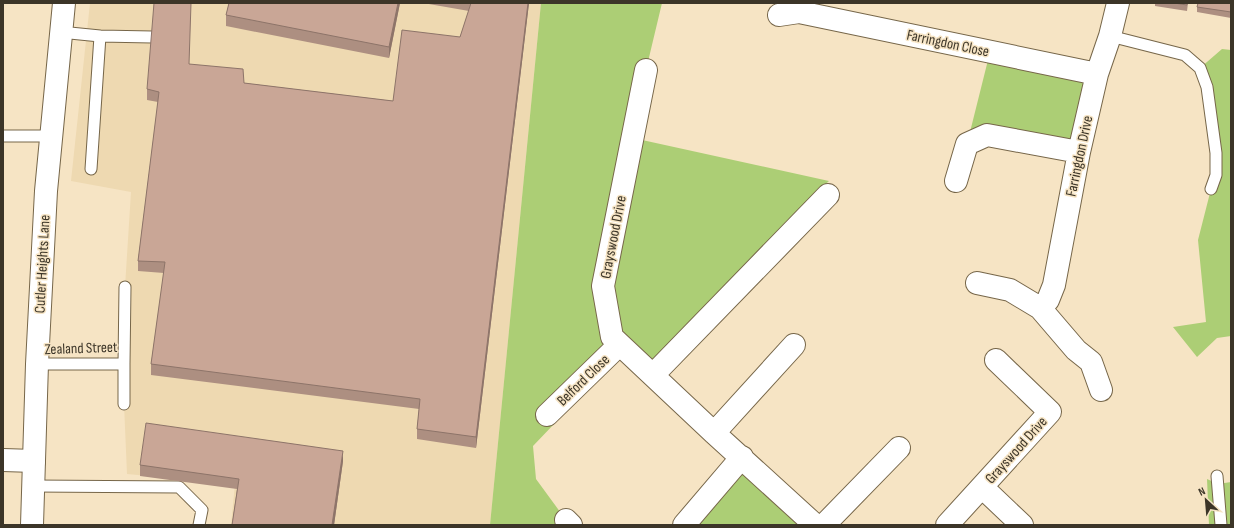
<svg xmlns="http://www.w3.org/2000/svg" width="1234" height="528" font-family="'Sofia Sans Condensed',sans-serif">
<rect width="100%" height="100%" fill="#f6e4c4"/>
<path fill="#eed9b1" d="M90 3H541L490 525H231L235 484 127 474 124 404 125 287 131 192 71 181Z"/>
<path fill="#acce75" d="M541 3H662L646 70 633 138 829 181 807 201 653 375 619 345 555 423 533 446 536 479 566 520 571 525H490Z
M1222 49 1231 50V336L1217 338 1197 357 1173 327 1206 322 1198 240 1211 189 1216 175 1200 68Z
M990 52 1097 74 1079 152 967 144Z
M742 457 815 525H684Z
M1207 479 1218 484 1231 482V525H1209Z"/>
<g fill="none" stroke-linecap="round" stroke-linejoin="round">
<defs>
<path id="service" d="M60 32 100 36 91 169
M100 36 152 37
M1110 36 1185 55 1200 68 1207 87 1216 153V175L1211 189
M3 136H51
M37 364H124L125 287
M124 404V364
M1217 476 1221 525
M33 486 179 487 202 510 199 525"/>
<path id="minor" d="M779 15 799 12 1097 74
M646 70 603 286 612 337 714 433 815 525
M956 181 967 144 987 135 1079 152
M977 283 1010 290 1040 308 1076 350 1091 362 1101 390
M1040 308 1048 300 1054 285 1079 152 1097 74 1110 36 1118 3
M653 375 828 195
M547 415 619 345
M714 433 794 345
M3 460 34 461
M982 487 1022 525
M566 520 571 525
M684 525 742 457
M824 525 899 448
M947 525 1050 412 996 360"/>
<path id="tertiary" d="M32 525 37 364 46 191 64 3"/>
</defs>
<use href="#service" stroke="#766649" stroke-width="13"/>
<use href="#minor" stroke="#766649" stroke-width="24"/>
<use href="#tertiary" stroke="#766649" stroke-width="24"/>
<use href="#service" stroke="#fff" stroke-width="11"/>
<use href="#minor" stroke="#fff" stroke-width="22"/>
<use href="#tertiary" stroke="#fff" stroke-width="22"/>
</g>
<path fill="#ad8f81" d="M229 3H400L389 58 226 26V15Z
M423 3H529L476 448 417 439V429L419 409 151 375V364L164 273 138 271V261L158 102 147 100V89L189 64 244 83 393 101 460 37 469 11Z
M1155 3H1188L1187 11 1155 6Z
M1231 3V18L1197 12V7Z
M343 461 334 525H232L237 489 140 476V465Z"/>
<path fill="#8d7469" d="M398 3H400L389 58V47Z
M528 3H529L476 448V437Z
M343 451V461L334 525H332Z"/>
<path fill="#c9a696" stroke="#8d7469" d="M154 3H191L189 64 243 69 244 83 393 101 402 30 460 37 471 3H528L476 437 417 429 420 399 151 364 165 262 138 261 159 92 147 89Z
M229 3H398L389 47 226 15Z
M1174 3H1187V5Z
M1198 3H1231V12L1197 7Z
M146 423 343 451 332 525H232L239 479 140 465Z"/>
<g text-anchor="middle" stroke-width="3" stroke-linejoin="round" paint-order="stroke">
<g font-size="15" fill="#3c3528" stroke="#f6e4c4">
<text transform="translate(948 43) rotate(12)" y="5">Farringdon Close</text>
<text transform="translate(1079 156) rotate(-78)" y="5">Farringdon Drive</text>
<text transform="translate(613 237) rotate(-79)" y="5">Grayswood Drive</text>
<text transform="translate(42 264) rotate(-87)" y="5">Cutler Heights Lane</text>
<text transform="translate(81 348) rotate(-2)" y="5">Zealand Street</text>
<text transform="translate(583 380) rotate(-44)" y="5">Belford Close</text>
<text transform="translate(1016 450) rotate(-48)" y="5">Grayswood Drive</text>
</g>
</g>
<rect width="1234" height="528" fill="none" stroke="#3c3528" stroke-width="8"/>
<g transform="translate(1206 500) rotate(334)" stroke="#f6e4c4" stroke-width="3" paint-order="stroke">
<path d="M0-3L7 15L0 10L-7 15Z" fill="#3c3528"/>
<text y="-6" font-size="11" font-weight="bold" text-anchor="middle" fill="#3c3528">N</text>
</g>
</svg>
